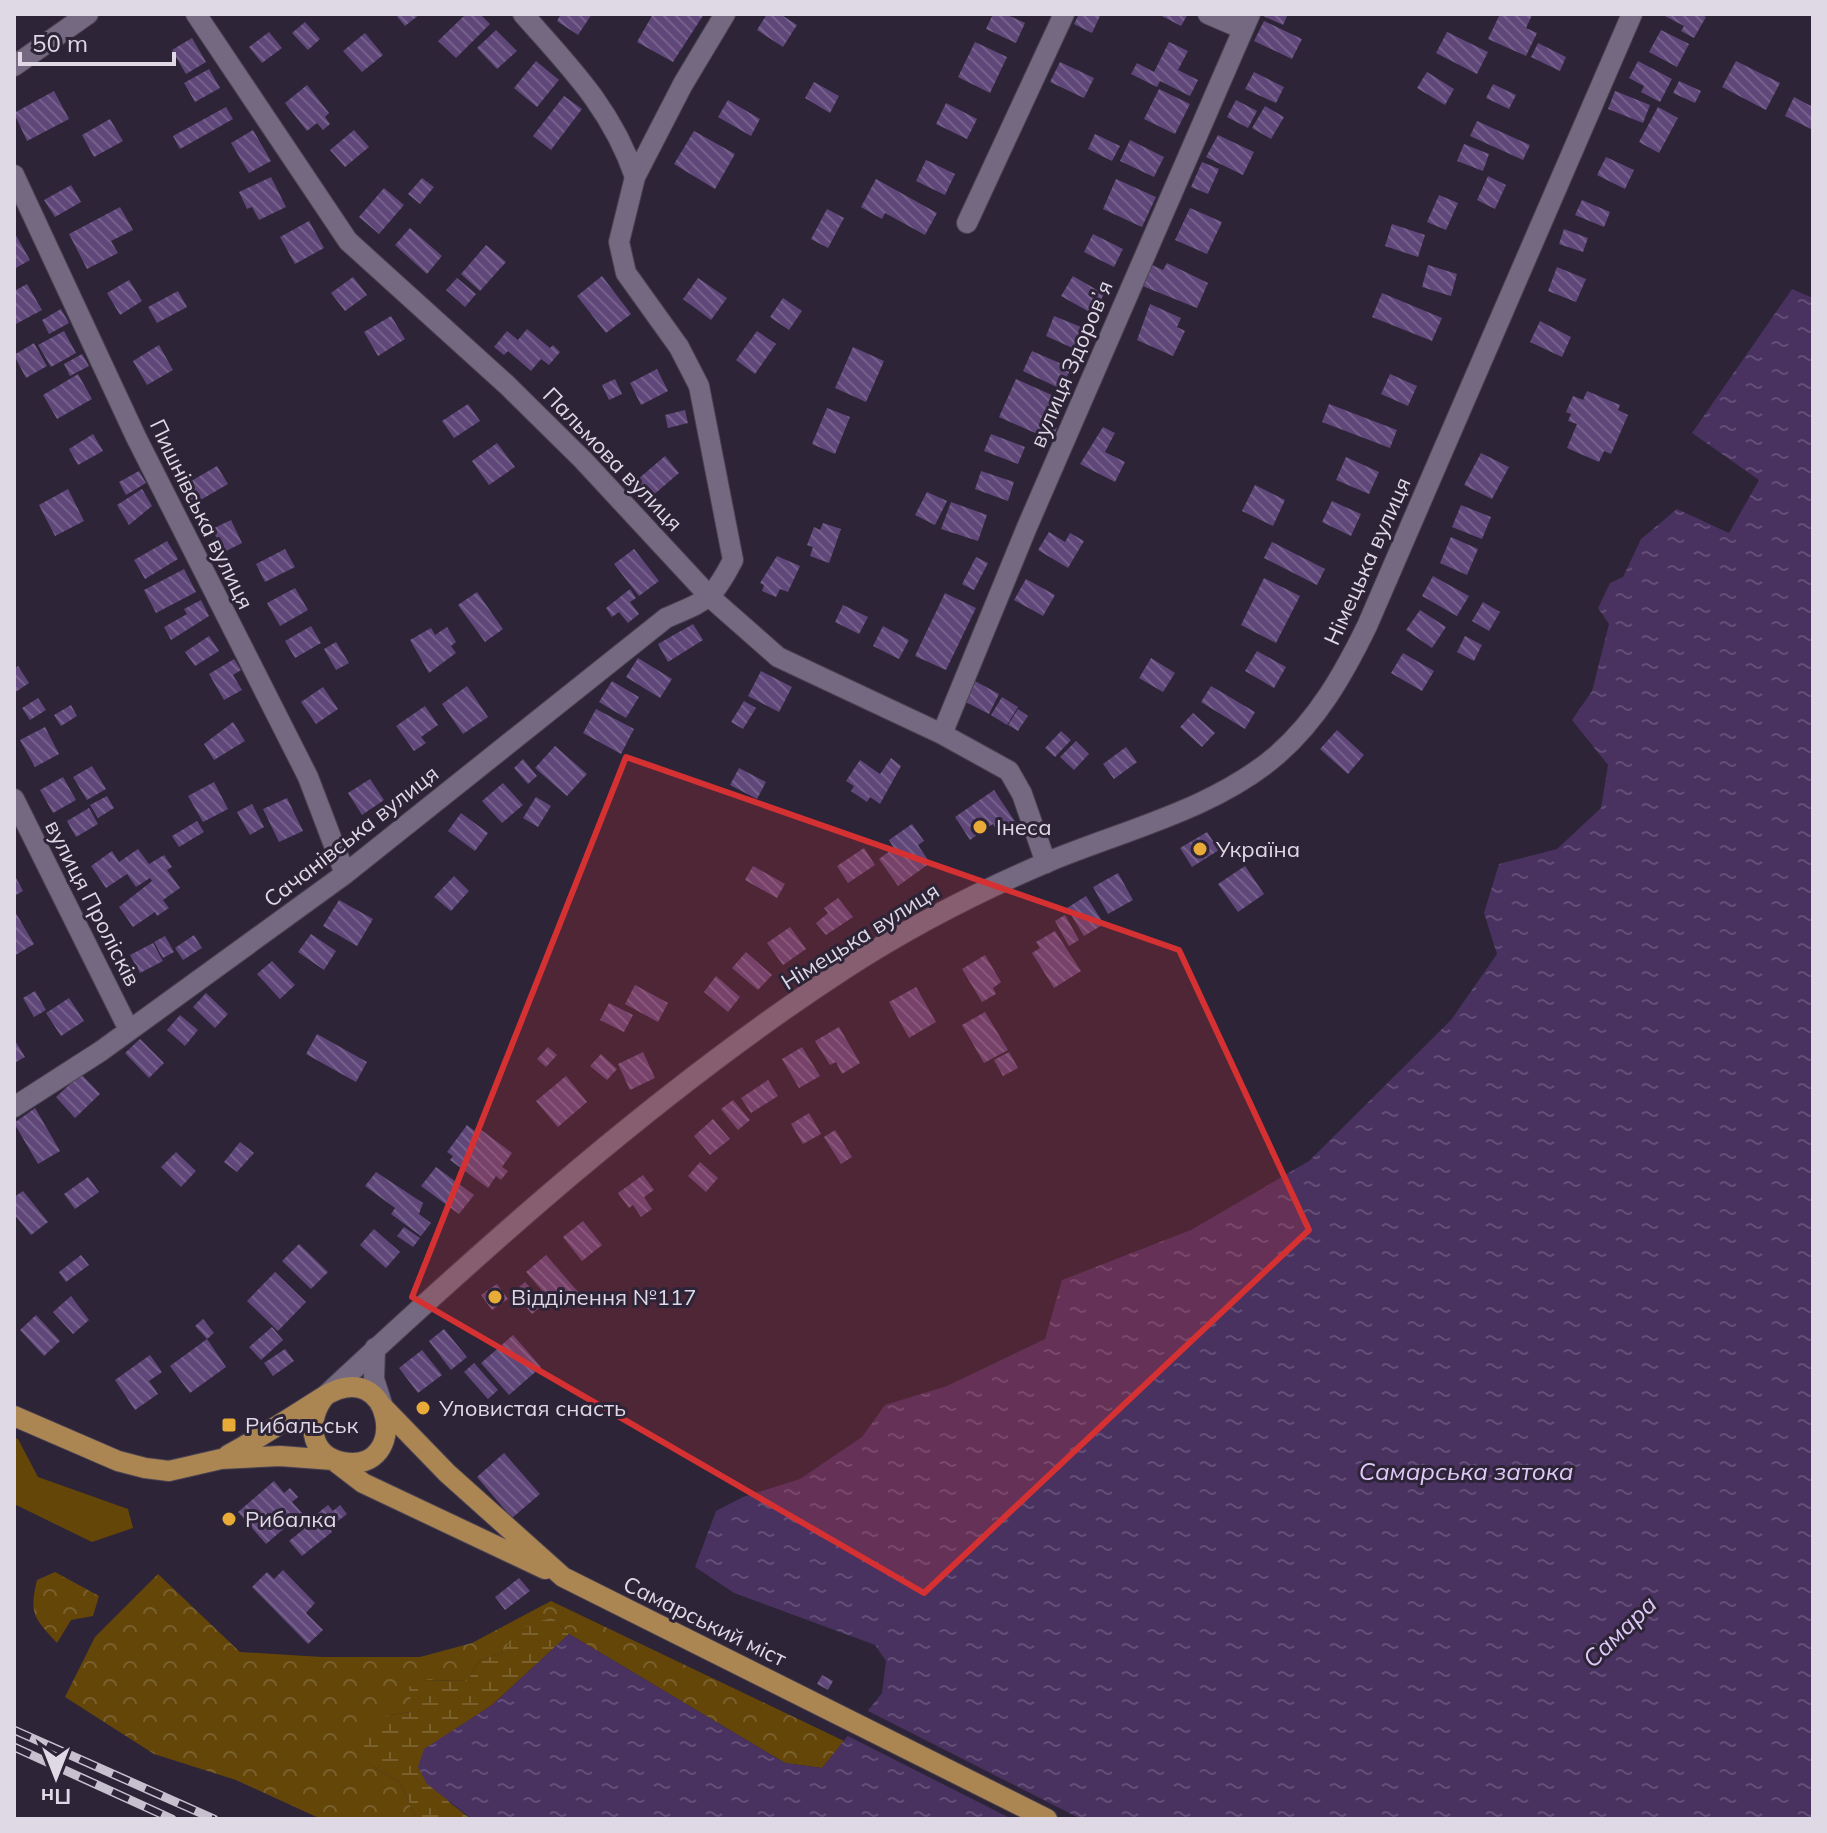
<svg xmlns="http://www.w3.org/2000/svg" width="1827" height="1833" font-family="Mulish,sans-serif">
<defs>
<pattern id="forest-crowns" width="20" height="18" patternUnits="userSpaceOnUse" patternTransform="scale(2)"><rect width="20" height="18" fill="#644609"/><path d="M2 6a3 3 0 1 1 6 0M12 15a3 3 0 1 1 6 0" fill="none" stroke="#7a602d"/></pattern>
<pattern id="wetland-marsh" width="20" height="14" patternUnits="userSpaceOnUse" patternTransform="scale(2)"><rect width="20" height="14" fill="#644609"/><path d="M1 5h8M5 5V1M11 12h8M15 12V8" fill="none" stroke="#7a602d"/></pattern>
<pattern id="water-ripples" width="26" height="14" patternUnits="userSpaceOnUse" patternTransform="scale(2)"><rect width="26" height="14" fill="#493160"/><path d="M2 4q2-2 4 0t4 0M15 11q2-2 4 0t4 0" fill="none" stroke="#634e77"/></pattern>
<pattern id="building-back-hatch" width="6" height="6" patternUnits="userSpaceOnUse" patternTransform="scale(2)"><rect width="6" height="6" fill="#604779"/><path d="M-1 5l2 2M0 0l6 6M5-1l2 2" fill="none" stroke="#76618c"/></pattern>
</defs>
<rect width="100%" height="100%" fill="#2d2437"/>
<path fill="#644609" d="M14 1437 18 1439 38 1477 128 1509 133 1528 92 1542 14 1504Z"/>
<path fill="url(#forest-crowns)" d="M55 1572 99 1596 93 1616 71 1620 57 1643C34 1618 29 1614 37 1580Z
M158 1574 240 1652 322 1657H420L472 1643 551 1601 844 1741 822 1768 785 1763 569 1634 553 1618 503 1653 480 1660 467 1681 422 1680 412 1712 389 1715 372 1766 401 1783 416 1819H321L236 1780 154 1754 65 1697 95 1637Z"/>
<path fill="url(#wetland-marsh)" d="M553 1618 569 1634 492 1705 424 1750 449 1802 471 1819H416L401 1783 372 1766 358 1731 389 1715 412 1712 409 1687 422 1680 467 1681 480 1660 503 1653C513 1630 529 1623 553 1618Z"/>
<path fill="url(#water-ripples)" d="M1792 289 1813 298V1819H472L427 1784 418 1767 424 1749 492 1705 569 1634 785 1763 822 1768 882 1693 886 1661 875 1645 734 1593 695 1567 716 1511 743 1497 800 1479 862 1437 885 1405 947 1386 1045 1339 1062 1280 1191 1230 1309 1161 1451 1020 1497 954 1484 913 1499 864 1557 849 1601 808 1608 765 1572 720 1592 691 1609 624 1598 608 1610 583 1623 577 1641 539 1677 509 1729 533 1759 480 1692 433Z"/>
<path fill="#2d2437" d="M864 1709 1081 1819H1012L844 1734Z"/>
<path fill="url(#building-back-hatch)" d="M395 14H420L405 26Z
M466 14H480L490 24 456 58 438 41Z
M561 14H592L578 35 557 21Z
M653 14H704L673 62 637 42Z
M767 14H780L797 25 783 47 757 30Z
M993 14H1005L1025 23 1016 43 986 29Z
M1079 14 1100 16 1092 33 1074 24Z
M1158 14H1188L1181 26Z
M1259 14H1288L1283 25Z
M1500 14 1532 15 1526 28 1537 33 1526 56 1488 39Z
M1661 14H1700L1706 17 1694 38 1681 31 1684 26Z
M1264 21 1302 39 1292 59 1254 41Z
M305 22 320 39 308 50 292 33Z
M496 30 517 51 497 69 477 48Z
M1661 30 1689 44 1677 67 1649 52Z
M269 32 282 48 262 63 249 47Z
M1447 32 1488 52 1477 74 1436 53Z
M365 33 383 55 362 72 343 51Z
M192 38 206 62 186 74 172 50Z
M975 42 1007 57 990 93 958 77Z
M1169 42 1188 51 1178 70 1198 80 1190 96 1160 81 1157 87 1131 74 1137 63 1154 72Z
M1538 43 1566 57 1560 71 1531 57Z
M536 61 559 80 537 107 514 88Z
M1638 61 1672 79 1660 102 1641 92 1644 86 1629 78Z
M1736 61 1780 83 1766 110 1722 87Z
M1060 62 1094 78 1084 98 1050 82Z
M209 69 220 88 195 102 184 83Z
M1254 72 1284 87 1276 103 1245 89Z
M1427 72 1454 89 1445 105 1417 88Z
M1679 81 1701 91 1695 103 1673 93Z
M814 82 839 96 830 113 805 98Z
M1493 84 1516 95 1509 109 1486 98Z
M307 85 329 113 325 117 330 124 323 130 317 123 307 131 285 103Z
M1159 89 1190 104 1175 134 1144 119Z
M54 91 69 119 27 141 14 113Z
M1615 91 1650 105 1643 123 1608 109Z
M564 96 582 109 551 150 533 136Z
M1794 97 1813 107V130L1785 116Z
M728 100 760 119 751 136 718 117Z
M1236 100 1257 111 1248 128 1227 117Z
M946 103 977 119 967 139 936 124Z
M1265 106 1284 117 1271 139 1252 128Z
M226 107 233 119 180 149 173 136Z
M1658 107 1678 118 1659 153 1639 142Z
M110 119 123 141 94 157 82 135Z
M1477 121 1530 145 1523 160 1470 136Z
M253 130 271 161 249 173 231 143Z
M354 130 369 147 345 167 330 150Z
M694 131 735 154 715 189 674 164Z
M1095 134 1120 146 1112 161 1088 149Z
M1218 135 1254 152 1243 175 1206 157Z
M1130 140 1164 157 1154 177 1120 161Z
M1464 144 1489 154 1483 171 1457 161Z
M1606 157 1634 170 1625 189 1597 175Z
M926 160 955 174 945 195 916 181Z
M1202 162 1219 169 1208 194 1191 187Z
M1488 176 1506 185 1495 209 1477 200Z
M271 177 286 207 259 220 252 207 247 209 239 192Z
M422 178 434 187 420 204 408 194Z
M876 179 937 213 925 235 885 213 882 219 861 207Z
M1116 179 1156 197 1142 227 1103 209Z
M71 185 81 202 55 217 44 200Z
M384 188 404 205 379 234 359 217Z
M1439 195 1458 203 1446 230 1427 222Z
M1582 200 1610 212 1604 227 1575 215Z
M120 207 133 230 111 241 118 253 87 269 69 234Z
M1190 208 1222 222 1207 254 1175 240Z
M827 209 844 218 828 248 811 239Z
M309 221 324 248 295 264 280 237Z
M1392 224 1425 235 1418 257 1385 246Z
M410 228 442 256 427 274 395 245Z
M1564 229 1588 238 1583 252 1559 244Z
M14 232 30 260 14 269Z
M1093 234 1123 249 1114 267 1084 252Z
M486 245 506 262 480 291 461 274Z
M1167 263 1208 283 1197 308 1140 285 1150 264 1163 270Z
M1428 265 1457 274 1451 296 1422 287Z
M1557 267 1586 279 1576 302 1548 291Z
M602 276 631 314 606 333 577 296Z
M1073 276 1104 294 1093 314 1061 296Z
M353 277 367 295 345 311 331 293Z
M457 278 476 294 465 307 446 290Z
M698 278 727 298 711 320 683 299Z
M129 280 142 301 120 315 107 293Z
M27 284 42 310 14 325V291Z
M178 291 187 307 157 323 148 307Z
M1382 293 1442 318 1432 341 1372 317Z
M783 298 802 311 789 330 770 317Z
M1150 304 1181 318 1177 327 1185 331 1173 356 1137 340Z
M61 309 69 323 49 334 42 320Z
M391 316 405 339 378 356 364 332Z
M1054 316 1086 329 1077 350 1046 336Z
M1540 321 1571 337 1562 357 1530 342Z
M527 329 550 348 553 345 560 352 549 365 541 359 531 371 508 351 504 355 494 347 507 331 518 340Z
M64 331 76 353 51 367 38 345Z
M757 331 776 344 755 374 736 360Z
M34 343 47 366 26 378 14 355Z
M159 345 173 370 147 385 133 361Z
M853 347 884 361 866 402 835 388Z
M1032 351 1071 368 1061 389 1023 371Z
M82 354 89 366 70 376 64 364Z
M657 369 668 391 641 405 630 383Z
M78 374 92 399 57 419 43 395Z
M1390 374 1417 386 1408 406 1381 394Z
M615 379 622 394 609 400 602 385Z
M1016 379 1054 396 1043 422 1057 428 1051 440 999 417Z
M1587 391 1620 405 1618 410 1628 415 1611 454 1604 451 1599 462 1567 448 1577 424 1568 421 1571 414 1566 412 1573 396 1583 400Z
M468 404 480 421 454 438 442 421Z
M1329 404 1397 430 1390 448 1322 422Z
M827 408 850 417 835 454 812 444Z
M685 410 688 423 668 428 665 415Z
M1103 427 1115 433 1105 452 1125 462 1115 482 1080 464Z
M93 434 103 451 78 465 69 449Z
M991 434 1025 447 1018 464 984 451Z
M497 443 515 467 489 485 472 461Z
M1481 453 1509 467 1492 499 1464 485Z
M665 456 679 473 651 497 637 480Z
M1346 457 1379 472 1369 494 1336 480Z
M217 466 228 484 192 505 181 487Z
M139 471 146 483 126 495 119 482Z
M981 471 1014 482 1008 501 975 489Z
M1255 485 1285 500 1273 526 1242 511Z
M68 489 84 521 55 536 39 505Z
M142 489 152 506 129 525 117 505Z
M927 492 947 501 935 525 915 515Z
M1332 501 1361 514 1351 536 1322 522Z
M951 502 987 515 978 541 941 529Z
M1461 505 1491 517 1482 539 1452 527Z
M231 520 242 543 224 552 212 529Z
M823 523 841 529 829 563 810 556 813 547 807 545 814 527 820 530Z
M1049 532 1065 542 1070 533 1084 541 1068 568 1038 550Z
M1451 537 1478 549 1467 575 1440 563Z
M167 541 178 559 145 579 134 560Z
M1272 542 1325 569 1317 585 1264 558Z
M285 549 295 567 265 582 256 564Z
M634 549 659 581 639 596 614 564Z
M777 556 800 566 788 592 780 589 776 597 762 591 764 585 760 583Z
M976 557 988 563 974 590 962 584Z
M184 569 196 592 156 613 144 590Z
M1433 576 1469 596 1457 616 1422 596Z
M1264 578 1300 596 1276 643 1241 625Z
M1026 579 1055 595 1043 616 1014 600Z
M295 588 308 610 280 626 267 603Z
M630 589 636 598 630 602 639 614 628 623 619 612 612 617 606 608Z
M477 592 503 629 485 642 458 605Z
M945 593 976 608 946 670 915 656Z
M201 600 209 616 171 640 164 627 187 614 184 609Z
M1483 602 1500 612 1489 631 1472 621Z
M843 605 868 617 859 634 835 622Z
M1420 610 1446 627 1432 648 1406 630Z
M693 624 703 640 668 662 658 644Z
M311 626 321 643 295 658 285 641Z
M883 626 909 640 899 659 873 646Z
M447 627 456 642 451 646 456 653 429 673 410 640 431 628 435 635Z
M209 636 219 651 195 666 185 652Z
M1465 636 1482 645 1474 661 1457 652Z
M336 642 349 663 336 670 324 649Z
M1257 651 1286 667 1274 688 1245 671Z
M1403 653 1434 671 1422 691 1391 673Z
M638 658 672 679 660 698 626 677Z
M1151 658 1175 673 1163 692 1139 678Z
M234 659 241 670 233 675 242 690 224 700 209 674Z
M18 666 29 683 14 693V669Z
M761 671 792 687 779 712 748 696Z
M612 681 639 697 626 718 599 702Z
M975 681 999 694 989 714 964 701Z
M467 686 488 717 463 734 442 704Z
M1211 686 1255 712 1245 729 1201 702Z
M323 687 338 709 316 724 301 702Z
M1002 697 1018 707 1007 725 991 715Z
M38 698 46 710 30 720 22 708Z
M744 701 756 708 743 729 731 722Z
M71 705 77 716 61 726 54 715Z
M425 706 438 725 421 737 426 743 414 751 396 726Z
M596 709 634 729 621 754 583 733Z
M1018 709 1028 716 1018 731 1008 725Z
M1193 713 1215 733 1202 747 1180 727Z
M233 722 245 741 214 760 204 744Z
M45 727 59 754 35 767 20 740Z
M1337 730 1364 755 1348 774 1320 749Z
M1061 731 1071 740 1055 757 1045 748Z
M1076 741 1089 754 1074 770 1060 757Z
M555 746 587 774 567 796 535 768Z
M1126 747 1137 762 1114 779 1103 764Z
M891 758 901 766 880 804 870 797 867 802 851 791 854 786 846 781 860 760 880 774Z
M523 759 537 776 528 784 514 768Z
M92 766 106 789 87 800 73 777Z
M739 768 766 782 757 799 730 785Z
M63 777 76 800 53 813 40 790Z
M370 779 384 800 362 815 348 793Z
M214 782 228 809 203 822 188 796Z
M503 783 523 805 502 823 482 801Z
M994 790 1016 823 999 834 993 824 970 840 955 817Z
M107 796 114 808 98 818 90 805Z
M536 797 551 806 538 827 523 818Z
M287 798 303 831 279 842 263 809Z
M252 804 264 827 250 835 237 812Z
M89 808 98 824 76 837 67 821Z
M461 813 488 833 475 851 448 831Z
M197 821 204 832 179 847 172 836Z
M912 824 924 841 918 845 930 863 898 886 879 859 894 848 889 840Z
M1207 832 1219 850 1192 867 1180 848Z
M864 848 875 865 848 883 837 866Z
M138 849 149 864 164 855 172 867 167 870 180 888 163 900 169 908 157 916 155 912 133 927 119 907 152 881 150 878 136 887 127 874 106 888 91 866 112 851 119 862Z
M753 866 785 884 777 898 745 880Z
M1245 866 1264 894 1238 912 1218 884Z
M1118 873 1133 900 1108 914 1093 887Z
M14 874 23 891 14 896Z
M454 876 469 891 451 911 434 897Z
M1086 896 1104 924 1084 936 1067 908Z
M838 898 853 917 826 935 816 923 828 913 824 908Z
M339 900 373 919 357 946 323 926Z
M14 910 34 944 14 956Z
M1065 915 1079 940 1069 946 1055 921Z
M790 927 806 949 783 965 767 943Z
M1055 931 1081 971 1054 988 1032 953 1040 948 1036 942Z
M311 934 336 951 324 970 298 952Z
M194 935 202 948 183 960 175 948Z
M165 936 174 952 163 958 154 942Z
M153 943 163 961 140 973 130 955Z
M746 952 772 975 758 990 732 968Z
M985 955 1001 982 993 988 996 994 982 1002 962 969Z
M272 961 295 985 280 999 257 974Z
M716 976 740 997 728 1012 704 992Z
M635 985 668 1003 658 1022 625 1004Z
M916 987 936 1022 909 1038 889 1002Z
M35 991 46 1010 34 1017 23 998Z
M206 993 228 1014 215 1028 193 1007Z
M69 998 84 1021 61 1036 46 1013Z
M609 1003 633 1015 624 1032 600 1020Z
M985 1012 1008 1050 984 1063 962 1025Z
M180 1015 198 1030 185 1046 167 1030Z
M839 1027 860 1063 842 1074 836 1062 830 1065 815 1041Z
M317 1034 367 1062 356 1082 306 1054Z
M14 1039 25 1057 14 1063Z
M140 1039 164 1063 149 1078 125 1053Z
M548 1047 557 1055 546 1067 537 1059Z
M802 1047 820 1076 799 1088 782 1059Z
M643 1052 655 1078 630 1090 618 1064Z
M1009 1052 1018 1068 1003 1076 994 1060Z
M601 1054 617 1069 607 1080 590 1066Z
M81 1074 100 1094 75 1118 56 1097Z
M566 1076 587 1102 558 1127 536 1101Z
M768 1080 778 1096 751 1113 741 1098Z
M733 1100 750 1120 738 1130 721 1109Z
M35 1108 60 1151 38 1164 14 1123Z
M809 1113 821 1134 803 1144 791 1124Z
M713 1119 730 1139 710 1155 694 1136Z
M467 1125 477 1133 480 1129 512 1153 502 1167 508 1171 501 1180 496 1176 488 1188 450 1160 453 1156 447 1152Z
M835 1130 852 1157 841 1164 824 1137Z
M240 1142 254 1153 237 1172 224 1162Z
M176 1152 196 1171 181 1187 161 1167Z
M700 1162 718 1178 706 1192 688 1176Z
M436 1167 474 1195 459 1214 421 1186Z
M376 1172 423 1203 419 1214 431 1223 421 1236 391 1214 395 1208 365 1186Z
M643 1175 654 1190 644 1197 652 1209 641 1217 633 1205 629 1208 618 1193Z
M88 1177 99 1192 75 1209 64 1194Z
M23 1191 48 1222 31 1235 14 1214V1197Z
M583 1221 602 1245 582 1261 563 1237Z
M404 1227 420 1238 413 1247 397 1236Z
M374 1229 400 1252 386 1268 360 1245Z
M299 1244 328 1272 311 1289 282 1261Z
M81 1255 89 1265 66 1282 59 1272Z
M546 1255 579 1293 559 1310 526 1272Z
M275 1272 306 1302 278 1331 247 1301Z
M525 1282 544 1304 532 1314 513 1292Z
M497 1284 508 1299 492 1310 481 1295Z
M71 1296 89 1320 73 1334 53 1312Z
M36 1315 60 1341 44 1356 20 1330Z
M203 1319 214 1333 207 1339 195 1326Z
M272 1327 283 1340 261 1360 249 1347Z
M444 1329 467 1357 451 1370 429 1341Z
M513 1335 541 1367 509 1395 481 1363Z
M207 1339 226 1367 190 1393 170 1366Z
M285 1349 294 1361 273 1376 264 1363Z
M422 1350 442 1375 418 1393 399 1368Z
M150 1355 162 1372 149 1381 158 1394 135 1410 115 1380Z
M474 1363 498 1390 488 1399 464 1372Z
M504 1453 540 1494 512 1518 477 1477Z
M274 1481 284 1493 290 1488 298 1497 292 1502 302 1513 266 1544 238 1512Z
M328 1505 333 1511 340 1505 347 1514 329 1528 332 1532 302 1556 289 1541 320 1516 318 1513Z
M283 1570 315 1603 306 1613 323 1630 308 1644 252 1587 267 1572 274 1579Z
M519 1578 530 1591 505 1610 495 1597Z
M822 1675 833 1681 828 1690 817 1684Z"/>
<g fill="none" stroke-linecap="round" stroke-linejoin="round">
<defs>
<path id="minor" d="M196 14 348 241 507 385 583 460 711 598 778 657 942 734 1009 771 1022 794 1046 863
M523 14C570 67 612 109 635 177
M1208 14 1243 29
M14 66 88 14
M14 175 136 437 308 777 345 874
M967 223 1064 14
M942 734 1027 527 1250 14
M14 799 128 1028
M14 1107 101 1051 345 874 666 618C707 600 712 601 733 560L699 386 679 347 626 273 619 242 635 177 683 84 725 14"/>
<path id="secondary" d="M375 1348 374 1379 383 1407
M326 1395C487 1245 660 1089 846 968 911 926 979 891 1050 861 1125 830 1214 809 1277 755 1318 719 1343 675 1367 626L1632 14"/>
<path id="primary" d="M383 1407 447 1473 563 1577 1047 1819
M14 1416 118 1461 145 1468 169 1471 221 1459 280 1456 333 1460 363 1483 545 1569
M228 1455C261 1437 291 1417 323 1397 394 1352 411 1475 343 1462 308 1456 306 1417 326 1395"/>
</defs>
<use href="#minor" stroke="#4a4252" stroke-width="22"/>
<use href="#secondary" stroke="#4a4252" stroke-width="22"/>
<use href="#primary" stroke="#4a4252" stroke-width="22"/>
<use href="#minor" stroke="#746980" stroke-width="20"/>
<use href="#secondary" stroke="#746980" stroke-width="20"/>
<use href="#primary" stroke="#ab8653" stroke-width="20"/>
<defs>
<path id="rail" d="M14 1730 214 1819
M14 1747 172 1819"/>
</defs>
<use href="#rail" stroke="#c7c0ce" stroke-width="9"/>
<use href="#rail" stroke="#2d2437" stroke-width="6" stroke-dasharray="18" stroke-linecap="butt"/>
</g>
<path fill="#d63132" fill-opacity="0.2" stroke="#d63132" stroke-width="6" stroke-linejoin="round" d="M626 757 1179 950 1309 1230 924 1593 412 1297Z"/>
<g fill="#e8ab37" stroke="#2d2437" stroke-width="3">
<circle cx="980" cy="827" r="8"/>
<circle cx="1200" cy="849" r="8"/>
<circle cx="495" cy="1297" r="8"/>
<circle cx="423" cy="1408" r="8"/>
<rect x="221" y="1417" width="16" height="16" rx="4"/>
<circle cx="229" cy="1519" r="8"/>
</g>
<g text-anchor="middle" stroke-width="6" stroke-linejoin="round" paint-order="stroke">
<g font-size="22" fill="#dfd9e6" stroke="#2d2437">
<text transform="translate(1071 364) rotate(-67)" y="8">вулиця Здоровʼя</text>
<text transform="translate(613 459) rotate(46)" y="8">Пальмова вулиця</text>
<text transform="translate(202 514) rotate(64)" y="8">Пишнівська вулиця</text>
<text transform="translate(1367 561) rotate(-66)" y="8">Німецька вулиця</text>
<text transform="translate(351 836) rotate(-38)" y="8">Сачанівська вулиця</text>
<text transform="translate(93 903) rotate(63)" y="8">вулиця Пролісків</text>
<text transform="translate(860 936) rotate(-32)" y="8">Німецька вулиця</text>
<text transform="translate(705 1621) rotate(26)" y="8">Самарський міст</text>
</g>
<g font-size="22" fill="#dfd9e6" stroke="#2d2437" text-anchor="start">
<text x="996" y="835">Інеса</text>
<text x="1216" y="857">Україна</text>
<text x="511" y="1305">Відділення №117</text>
<text x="439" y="1416">Уловистая снасть</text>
<text x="245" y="1433">Рибальськ</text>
<text x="245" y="1527">Рибалка</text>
</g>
<g font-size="24" font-style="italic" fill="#dfc9f8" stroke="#2d2437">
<text x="1466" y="1480">Самарська затока</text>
<text transform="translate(1620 1632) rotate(-44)" y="8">Самара</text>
</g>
</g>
<rect width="1827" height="1833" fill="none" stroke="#dfd9e6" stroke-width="32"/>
<g transform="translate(56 1777) rotate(180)" stroke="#2d2437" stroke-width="6" paint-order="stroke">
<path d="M0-6L14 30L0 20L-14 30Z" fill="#dfd9e6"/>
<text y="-12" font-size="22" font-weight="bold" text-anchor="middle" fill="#dfd9e6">Пн</text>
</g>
<path d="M20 52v12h154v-12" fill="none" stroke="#dfd9e6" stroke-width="4"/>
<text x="32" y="52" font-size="24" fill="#dfd9e6" stroke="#2d2437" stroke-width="6" paint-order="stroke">50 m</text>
</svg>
